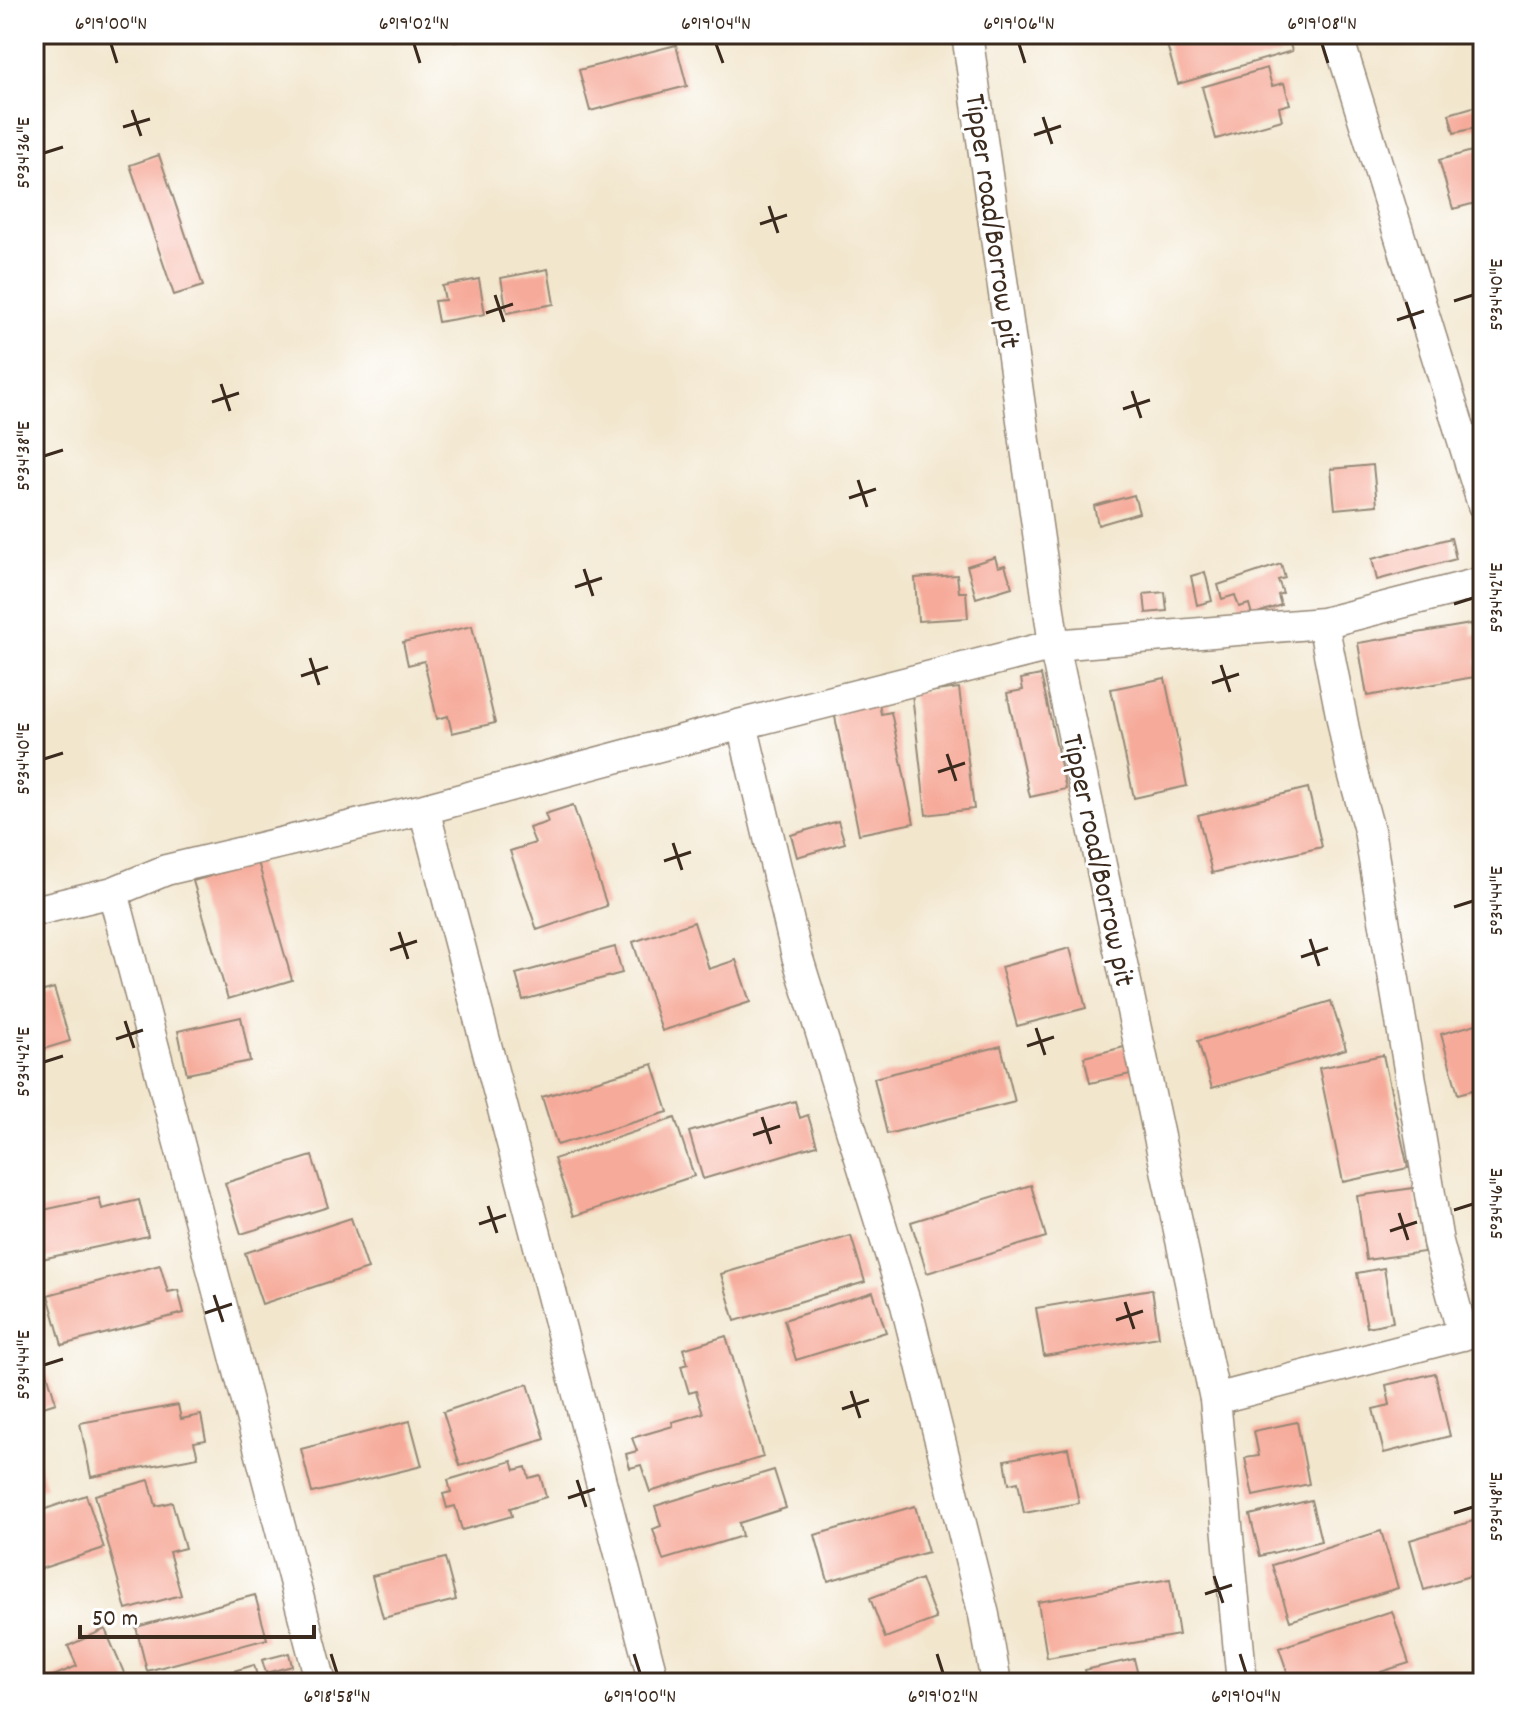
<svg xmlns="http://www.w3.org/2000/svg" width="1517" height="1717" font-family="Dekko,sans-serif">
<rect width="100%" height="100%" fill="#fff"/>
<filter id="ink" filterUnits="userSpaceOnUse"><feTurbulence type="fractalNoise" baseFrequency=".0125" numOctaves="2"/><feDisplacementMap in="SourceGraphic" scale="16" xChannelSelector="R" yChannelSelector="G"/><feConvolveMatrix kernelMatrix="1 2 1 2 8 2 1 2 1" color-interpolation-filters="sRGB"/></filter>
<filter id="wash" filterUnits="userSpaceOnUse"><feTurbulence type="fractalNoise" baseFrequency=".006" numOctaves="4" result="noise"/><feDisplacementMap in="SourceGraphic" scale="32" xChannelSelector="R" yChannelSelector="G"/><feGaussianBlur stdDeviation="1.8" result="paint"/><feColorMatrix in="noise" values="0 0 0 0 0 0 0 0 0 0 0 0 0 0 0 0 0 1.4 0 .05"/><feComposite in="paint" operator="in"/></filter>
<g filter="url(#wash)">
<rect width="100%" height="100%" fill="#f2e6cd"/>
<g id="blocks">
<path fill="#f6aa9a" d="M453 34H484L485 35 455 42Z
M1164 34H1287L1292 51 1178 84Z
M676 45 687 86 590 111 579 70Z
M1267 68 1272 86 1284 83 1290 104 1279 107 1282 120 1216 139 1202 87Z
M1483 104V126L1454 133 1449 114Z
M1483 148V201L1453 209 1439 160Z
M159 155 203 286 174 295 130 165Z
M548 269 554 304 507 313 501 278Z
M479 279 485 314 438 322 434 301 445 300 442 286Z
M1373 465 1377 505 1335 509 1331 469Z
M1134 495 1139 513 1098 525 1094 506Z
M1451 538 1456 559 1377 580 1372 559Z
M995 557 998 567 1005 565 1012 587 976 598 967 566Z
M1281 564 1285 578 1278 580 1283 593 1278 595 1281 605 1252 615 1249 604 1239 607 1235 595 1222 599 1218 585Z
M1205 572 1212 601 1197 605 1191 576Z
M957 575 959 592H966L968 618 918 621 915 578Z
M1165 592 1167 611 1146 613 1144 594Z
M1471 624 1473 635 1483 633V659L1477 660 1480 676 1367 696 1358 643Z
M472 626 495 723 452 733 448 716 437 719 424 661 408 665 403 642Z
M1041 675 1066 789 1030 797 1007 693 1023 690 1021 679Z
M1165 678 1187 786 1134 798 1111 689Z
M959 688 974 809 926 815 912 694Z
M878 698 881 714 891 712 914 823 859 834 833 707Z
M1308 788 1322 847 1212 873 1198 815Z
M573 805 607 906 537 930 510 851 535 843 529 828 548 822 545 814Z
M838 821 845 843 797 857 791 835Z
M258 862 292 980 228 999 193 881Z
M694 922 709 969 736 960 750 1002 662 1031 633 942Z
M615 947 622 973 523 1000 516 974Z
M1070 948 1086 1008 1017 1026 1001 967Z
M54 988 70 1041 34 1052V994Z
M1331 1001 1346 1049 1212 1088 1198 1041Z
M241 1017 250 1061 187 1074 178 1031Z
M1483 1022V1087L1458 1094 1441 1034Z
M1001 1046 1015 1102 887 1134 874 1078Z
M1128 1046 1135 1073 1090 1083 1084 1057Z
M1383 1055 1408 1168 1343 1182 1319 1068Z
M653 1064 668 1112 557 1145 542 1097Z
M795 1101 800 1118 808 1115 817 1145 703 1179 689 1132Z
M675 1118 694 1176 574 1216 554 1159Z
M312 1156 328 1207 241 1234 225 1183Z
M1031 1185 1046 1237 927 1273 911 1222Z
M1414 1188 1424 1252 1366 1260 1357 1196Z
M99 1198 102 1209 139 1200 148 1236 37 1260 34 1212Z
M351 1218 368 1269 262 1304 245 1253Z
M851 1236 865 1282 735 1321 721 1274Z
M160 1265 168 1292 178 1290 184 1313 62 1345 48 1295Z
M1384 1268 1393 1322 1367 1327 1357 1273Z
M1152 1289 1159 1337 1044 1356 1036 1308Z
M873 1292 886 1332 796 1360 784 1320Z
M726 1336 763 1457 650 1492 641 1465 630 1468 626 1454 637 1451 632 1438 673 1426 672 1422 703 1413 696 1391 689 1393 681 1366 688 1364 683 1349Z
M41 1352 56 1403 34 1410V1354Z
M1435 1373 1450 1436 1384 1453 1373 1409 1390 1405 1386 1385Z
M528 1384 545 1439 460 1466 443 1412Z
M178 1405 181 1419 201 1415 206 1440 194 1442 198 1457 91 1477 80 1423Z
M410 1421 422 1466 312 1493 301 1449Z
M1297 1422 1309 1484 1253 1496 1245 1458 1259 1456 1254 1431Z
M34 1448 46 1487 34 1491Z
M1068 1448 1079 1503 1024 1513 1018 1482 1009 1484 1005 1460Z
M512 1461 515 1470 526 1467 529 1478 540 1475 546 1497 510 1508 512 1516 462 1530 455 1506 447 1508 443 1494 451 1492 448 1480Z
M774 1470 786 1508 739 1523 742 1536 663 1560 653 1529 661 1526 655 1506Z
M149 1480 156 1506 172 1502 185 1548 169 1552 181 1595 126 1610 95 1495Z
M86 1495 104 1548 34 1571V1513Z
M1311 1500 1321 1541 1260 1556 1250 1515Z
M915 1506 928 1552 828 1581 815 1535Z
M1483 1518V1572L1424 1590 1410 1540Z
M1381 1531 1398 1588 1290 1621 1272 1565Z
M445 1558 456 1600 383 1618 372 1576Z
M921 1579 936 1619 885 1638 870 1598Z
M1170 1579 1179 1635 1047 1658 1038 1602Z
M255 1595 267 1639 147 1671 136 1627Z
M1392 1611 1409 1663 1346 1683H1291L1279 1648Z
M105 1629 128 1682 37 1683 77 1666 68 1646Z
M289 1653 292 1666 266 1673 262 1660Z
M1134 1659 1140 1683H1088L1085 1670Z
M254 1665 259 1683H196V1682Z"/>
</g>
</g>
<g filter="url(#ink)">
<use href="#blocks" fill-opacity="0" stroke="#968876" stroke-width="2"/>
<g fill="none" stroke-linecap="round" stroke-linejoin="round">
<defs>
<path id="minor" d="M967 34 1054 645 1215 1399 1242 1683
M1337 34 1483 505
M1323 623 1351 765 1369 830 1438 1242 1463 1335
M742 724 797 956 906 1305 984 1615 996 1683
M424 809 654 1683
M113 892 321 1683
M34 911 113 892 166 870 424 809 742 724 1054 645 1323 623 1483 582
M1215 1399 1481 1330"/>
</defs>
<use href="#minor" stroke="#968876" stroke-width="33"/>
<use href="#minor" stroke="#fff" stroke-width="30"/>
</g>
</g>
<path fill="none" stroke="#3b2a1e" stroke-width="3" d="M111 44 117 63M414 44 420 63M716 44 723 63M1019 44 1025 63M1322 44 1328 63M132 110 141 136M1043 117 1052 144M123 127 150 119M1034 135 1061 126M44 153 63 147M769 206 778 233M760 224 787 215M495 295 504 322M1454 301 1473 295M1406 302 1415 329M486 313 513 304M1397 320 1424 311M221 384 230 411M1132 391 1141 418M212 402 239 393M1123 409 1150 400M44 456 63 450M858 480 867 507M849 498 876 489M584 569 593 596M575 587 602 578M1454 604 1473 598M310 658 319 685M1221 665 1230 692M301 676 328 667M1212 683 1239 674M947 754 956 781M44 759 63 753M938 772 965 763M673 843 682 870M664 861 691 852M1454 907 1473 901M399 932 408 959M1310 939 1319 966M390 950 417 941M1301 957 1328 948M125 1021 134 1048M1036 1028 1045 1055M116 1039 143 1030M1027 1046 1054 1037M44 1062 63 1056M762 1117 771 1144M753 1135 780 1126M488 1206 497 1233M1454 1210 1473 1204M1399 1213 1408 1240M479 1224 506 1215M1390 1231 1417 1222M214 1295 223 1322M1125 1302 1134 1329M205 1313 232 1304M1116 1320 1143 1311M44 1365 63 1359M851 1391 860 1418M842 1409 869 1400M577 1480 586 1507M568 1498 595 1489M1454 1513 1473 1507M1214 1576 1223 1603M1205 1594 1232 1585M331 1654 337 1673M634 1654 640 1673M937 1654 943 1673M1240 1654 1246 1673"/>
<g text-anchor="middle" stroke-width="6" stroke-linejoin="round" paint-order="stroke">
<g font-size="30" fill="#3b2a1e" stroke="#fff">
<text transform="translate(994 221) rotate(82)" y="10">Tipper road/Borrow pit</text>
<text transform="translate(1100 860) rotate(78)" y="10">Tipper road/Borrow pit</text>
</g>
</g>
<rect width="1517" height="1717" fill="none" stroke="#fff" stroke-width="88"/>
<path d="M80 1625v12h234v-12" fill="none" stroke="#3b2a1e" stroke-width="4"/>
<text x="92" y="1625" font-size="24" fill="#3b2a1e" stroke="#ffffff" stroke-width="6" paint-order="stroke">50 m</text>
<rect x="44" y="44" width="1429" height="1629" fill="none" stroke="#3b2a1e" stroke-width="3"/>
<g font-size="20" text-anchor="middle" fill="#3b2a1e">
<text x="111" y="29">6°19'00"N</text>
<text x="414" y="29">6°19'02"N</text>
<text x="716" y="29">6°19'04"N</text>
<text x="1019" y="29">6°19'06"N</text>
<text x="1322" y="29">6°19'08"N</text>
<text transform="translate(22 153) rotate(-90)" y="7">5°34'36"E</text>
<text transform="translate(1495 295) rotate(-90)" y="7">5°34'40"E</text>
<text transform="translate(22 456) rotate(-90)" y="7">5°34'38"E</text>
<text transform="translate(1495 598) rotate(-90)" y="7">5°34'42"E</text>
<text transform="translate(22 759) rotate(-90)" y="7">5°34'40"E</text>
<text transform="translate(1495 901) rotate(-90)" y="7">5°34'44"E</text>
<text transform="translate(22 1062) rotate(-90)" y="7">5°34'42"E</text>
<text transform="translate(1495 1204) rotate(-90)" y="7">5°34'46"E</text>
<text transform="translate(22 1365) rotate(-90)" y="7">5°34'44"E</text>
<text transform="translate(1495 1507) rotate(-90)" y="7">5°34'48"E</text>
<text x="337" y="1702">6°18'58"N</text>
<text x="640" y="1702">6°19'00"N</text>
<text x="943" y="1702">6°19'02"N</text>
<text x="1246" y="1702">6°19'04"N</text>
</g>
</svg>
